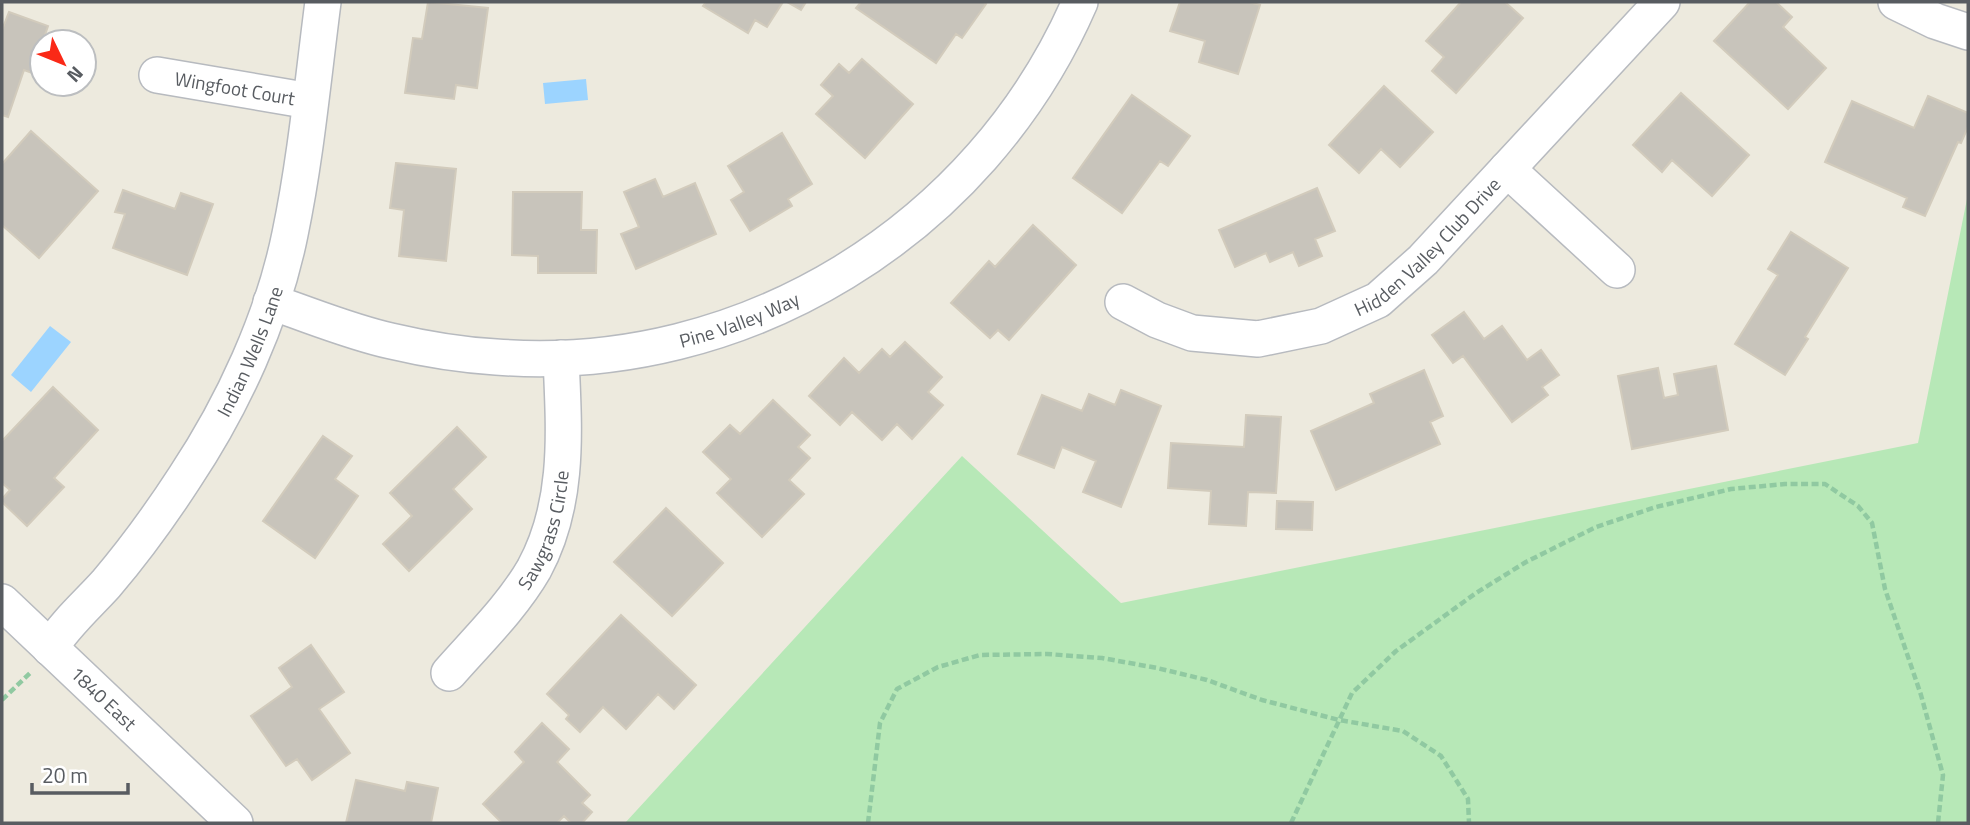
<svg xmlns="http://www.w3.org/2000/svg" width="1970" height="825" font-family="'Titillium Web',sans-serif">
<rect width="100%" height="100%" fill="#edeade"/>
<path fill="#b7e8b7" d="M1968 194V823H625L962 456 1121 603 1918 443Z"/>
<path fill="#9cd4ff" d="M586 79 588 100 545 104 543 83Z
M50 326 71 342 31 392 11 375Z"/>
<path fill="#c8c4bb" stroke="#d2cbbc" stroke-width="2" d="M428 2 488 8 477 88 456 85 454 99 405 93 413 38 422 39Z
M706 2H783L767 27 755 20 748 33 703 6Z
M787 2H806L801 10Z
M861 2H983L986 4 962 38 956 34 936 63 856 8Z
M1180 2H1249L1260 5 1238 74 1199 62 1205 41 1170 31Z
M1461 2H1505L1523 18 1456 93 1432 71 1444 57 1426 41Z
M1750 2H1776L1792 17 1783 27 1826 68 1788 109 1714 41Z
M9 12 48 26 32 73 24 70 8 117 2 115V30Z
M862 59 913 104 865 158 816 114 833 96 821 85 839 64 849 73Z
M1384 86 1433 132 1400 167 1381 149 1359 173 1329 145Z
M1681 93 1749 155 1712 196 1672 160 1662 172 1633 145Z
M1132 95 1190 136 1168 166 1160 161 1122 213 1073 178Z
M1928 96 1968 113V127L1961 143 1958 142 1925 216 1903 207 1907 198 1825 162 1852 101 1914 128Z
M31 131 98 191 39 258 2 225V164Z
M782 133 812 184 788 199 792 206 750 231 731 200 744 192 728 166Z
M396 163 456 169 446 261 399 256 404 210 390 208Z
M655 179 663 197 695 183 716 234 636 269 621 234 639 227 624 192Z
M1317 188 1335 231 1315 239 1322 256 1299 266 1293 252 1270 262 1266 253 1235 267 1219 230Z
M123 190 175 209 181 193 213 204 187 275 113 248 125 214 115 212Z
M513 192H582L581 230H597L596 273H538V256L512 255Z
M1033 225 1076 265 1009 340 998 330 990 338 951 303 989 261 995 267Z
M1791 232 1848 268 1805 337 1808 339 1785 375 1735 344 1778 275 1768 269Z
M1464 312 1484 339 1502 326 1527 360 1541 350 1559 375 1542 387 1548 395 1512 422 1463 356 1453 363 1432 335Z
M905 342 942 377 928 392 943 405 912 439 897 424 882 440 852 412 840 425 809 396 844 358 859 373 882 349 890 357Z
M1716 366 1728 430 1632 449 1618 376 1658 368 1664 398 1678 395 1674 374Z
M1424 370 1443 416 1430 422 1440 444 1336 490 1311 431 1374 403 1370 394Z
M53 387 98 430 54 478 64 487 27 526 2 502V499L10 490 2 483V441Z
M1121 390 1161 406 1121 507 1083 492 1096 461 1062 447 1054 468 1018 454 1042 395 1082 411 1089 394 1115 405Z
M773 400 810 435 798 447 810 458 789 480 804 494 762 537 717 493 731 479 703 452 730 425 740 434Z
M1246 415 1281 417 1276 493 1248 492 1246 526 1209 524 1211 491 1168 488 1171 443 1244 447Z
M457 427 486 457 453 489 472 509 409 571 383 544 412 516 390 493Z
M323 436 352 456 335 479 358 496 315 558 263 521Z
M1277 501 1313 502 1312 530 1276 529Z
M666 508 723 563 672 616 614 562Z
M621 615 696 685 674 709 658 694 626 729 603 707 580 732 566 719 569 715 547 694Z
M311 645 344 692 319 709 350 753 312 780 297 759 286 766 251 716 292 687 279 668Z
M542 723 569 749 557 762 590 795 582 803 592 812 582 823H571L564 816 557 823H502L483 804 524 762 515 752Z
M356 780 405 791 407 782 438 788 431 823H346Z"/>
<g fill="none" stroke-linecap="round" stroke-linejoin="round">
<defs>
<g id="street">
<path d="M1896 2 1935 21 1968 32"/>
<path id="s1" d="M157 75 310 101"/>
<path d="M1507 169 1617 270"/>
<path id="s2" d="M271 302C310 315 350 332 391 341 425 349 461 355 496 357 744 376 981 230 1080 2"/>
<path id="s3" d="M1123 302 1157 320 1192 333 1258 339 1321 326 1378 300 1423 260 1662 2"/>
<path id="s4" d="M2 602 235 823"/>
<path id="s5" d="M50 648C66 623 87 605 106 584 135 550 161 514 185 477 233 405 273 318 290 234 306 157 313 79 323 2"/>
<path id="s6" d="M449 673C478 640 512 607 534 569 570 503 564 430 561 358"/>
</g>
</defs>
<use href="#street" stroke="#b7babf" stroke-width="38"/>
<path stroke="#90c9a1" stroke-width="4.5" stroke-dasharray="7 3.5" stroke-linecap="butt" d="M2 700 30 673
M868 823 880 723 897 689 938 667 980 655 1047 654 1102 658 1157 668 1207 680 1262 700 1339 720 1403 731 1441 756 1468 799 1469 823
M1291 823 1352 693 1396 651 1476 593 1526 562 1596 527 1656 507 1731 489 1785 484H1825L1858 506 1872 523 1885 589 1921 695 1943 775 1938 823"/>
<use href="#street" stroke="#fff" stroke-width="35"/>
</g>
<g text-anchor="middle" stroke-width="6" stroke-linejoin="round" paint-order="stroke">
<g font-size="19" fill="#585c61" stroke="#fff">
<text dy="7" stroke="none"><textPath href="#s1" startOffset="79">Wingfoot Court</textPath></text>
<text dy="7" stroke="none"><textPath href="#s3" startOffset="341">Hidden Valley Club Drive</textPath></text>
<text dy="7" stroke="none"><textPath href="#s2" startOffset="481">Pine Valley Way</textPath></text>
<text dy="7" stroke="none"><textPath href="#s5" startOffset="360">Indian Wells Lane</textPath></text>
<text dy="7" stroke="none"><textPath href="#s6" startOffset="175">Sawgrass Circle</textPath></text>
<text dy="7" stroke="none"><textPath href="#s4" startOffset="140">1840 East</textPath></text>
</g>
</g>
<rect width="1970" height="825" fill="none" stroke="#585c61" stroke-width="7"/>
<g transform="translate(63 63) rotate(133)"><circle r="33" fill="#ffffff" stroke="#bcbec0" stroke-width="2"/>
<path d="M0-5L12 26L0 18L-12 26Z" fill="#fa2917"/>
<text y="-10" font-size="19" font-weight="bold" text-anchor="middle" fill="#585c61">N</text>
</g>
<path d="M32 783v10h96v-10" fill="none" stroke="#585c61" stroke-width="3.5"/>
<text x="42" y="783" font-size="21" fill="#585c61" stroke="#ffffff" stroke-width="5" paint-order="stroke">20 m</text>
</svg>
